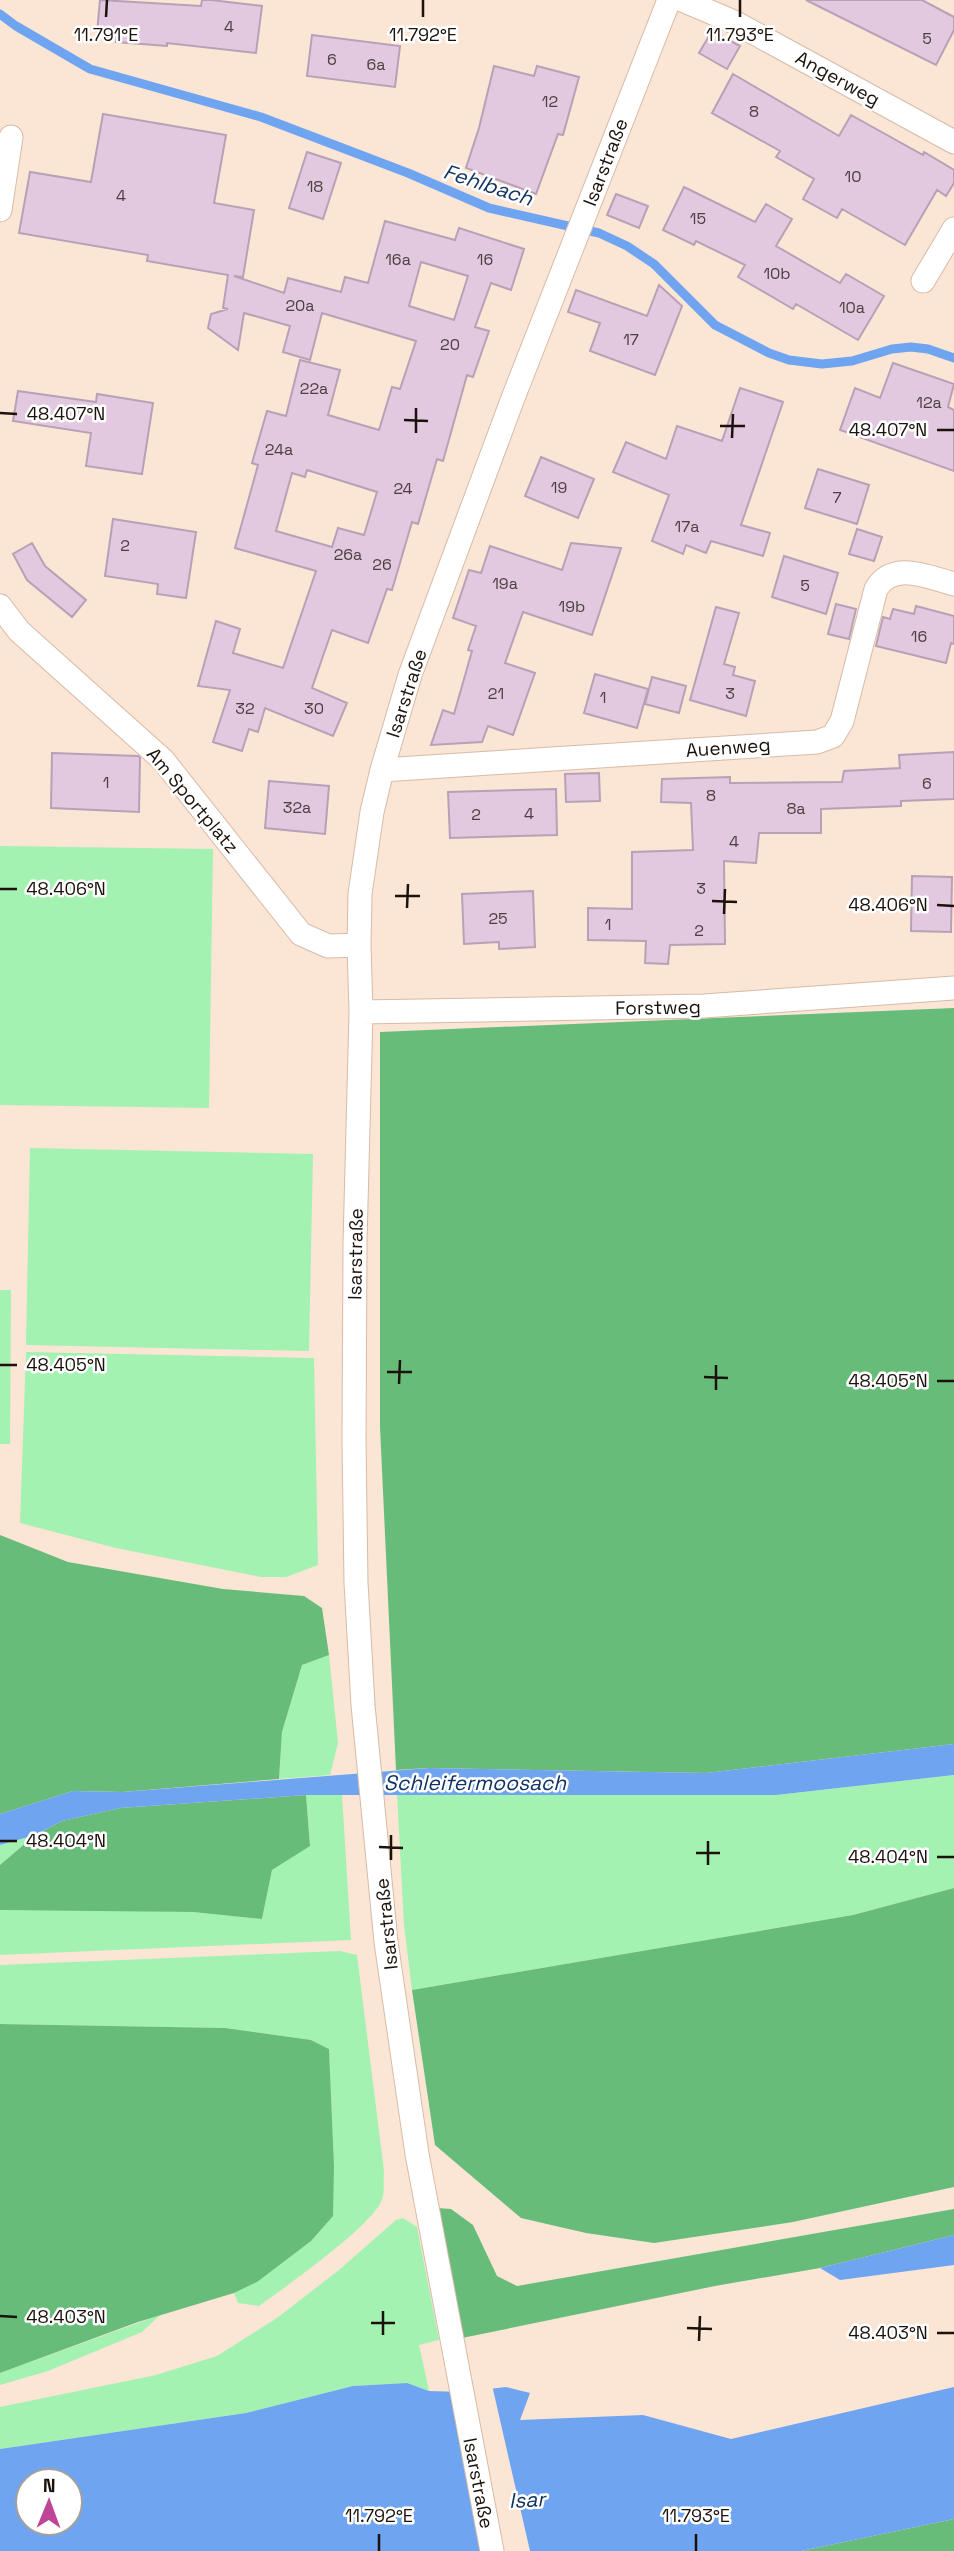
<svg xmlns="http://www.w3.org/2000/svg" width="954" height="2551" font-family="'Space Grotesk',sans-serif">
<rect width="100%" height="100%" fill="#fbe5d5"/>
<path fill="#a4f2b1" d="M0 846 213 849 209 1108 0 1105Z
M30 1148 313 1154 309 1351 26 1345Z
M0 1290H11L10 1444H0Z
M26 1352 314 1358 318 1565 286 1577H261L116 1548 20 1523Z
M329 1655 338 1743 330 1775 279 1779 282 1732 302 1665Z
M954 1775V1888L853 1915 412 1990 404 1925 397 1795H776Z
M306 1795H342L351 1940 0 1955V1910L4 1908 193 1912 262 1919 272 1870 310 1845Z
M35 1835 0 1865V1845Z
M340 1951 357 1955 384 2171C383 2180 385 2191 382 2199 375 2224 284 2288 259 2306L238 2303 234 2293 257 2282 334 2165 329 2049 311 2040 225 2028 0 2024V1965Z
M403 2218 417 2227 439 2340 419 2345 429 2391 407 2383 353 2386 246 2413 0 2449V2407L156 2375 217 2356 277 2318 339 2270 396 2220Z
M160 2315 142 2332 48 2371 0 2385V2373Z"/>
<path fill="#68bc7a" d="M954 1008V1744L706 1773 429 1768 396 1770 380 1427V1032Z
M0 1535 68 1562 223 1589 304 1596 322 1608 329 1655 302 1665 282 1732 279 1779 122 1792 73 1791 0 1814Z
M306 1795 310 1846 272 1870 262 1919 193 1912 0 1910V1865L35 1835 62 1821 120 1808Z
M954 1888V2187L793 2222 654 2243 586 2233 521 2218 435 2145 412 1990 853 1915Z
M0 2024 225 2028 311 2040 329 2049 334 2165 333 2216 311 2241 257 2282 234 2293 138 2322 0 2373Z
M437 2208 451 2209 473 2225 497 2276 517 2286 954 2209V2235L820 2268 715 2286 462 2338Z
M954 2519V2551H801Z"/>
<path fill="#6fa4f1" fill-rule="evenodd" d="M954 1744V1775L776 1795H306L120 1808 62 1821 35 1835 0 1845V1814L73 1791 122 1792 429 1768 706 1773Z
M954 2235V2265L840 2280 820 2268Z
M407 2383 429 2391 463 2392 506 2387 530 2393 520 2420 643 2415 731 2439 954 2387V2519L801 2551H0V2449L246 2413 353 2386ZM28 2481H70V2523H28Z"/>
<path fill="#fbe5d5" d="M492 2385 530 2551H481L463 2389Z"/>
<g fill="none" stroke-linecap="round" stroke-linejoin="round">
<path stroke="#6fa4f1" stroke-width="9" d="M0 14 16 26 90 69 261 117 408 173 489 208 599 233 627 246 654 264 715 325 769 353 789 360 822 364 852 361 892 349 911 347 928 349 954 358"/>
</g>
<path fill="#e2c9e0" stroke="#b8a1b6" stroke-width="2" fill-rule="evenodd" d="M100 0 201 6 202 0H211L262 6 256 53 167 43V46L116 42 117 35 97 33Z
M806 0H922L954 17V30L936 65Z
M712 31 740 46 727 69 699 53Z
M312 35 400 46 395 87 307 76Z
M494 66 534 76 537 66 579 77 563 135 558 134 536 194 466 168 479 128Z
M733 74 839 136 851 115 923 155 924 152 954 170V183L946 196 937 190 905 245 842 209 837 218 803 199 814 179 776 157 780 151 712 113Z
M103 114 226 135 214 203 254 210 243 277 234 276 284 293 288 278 341 292 345 277 368 283 385 221 455 240 459 228 524 249 511 290 491 283 475 327 489 331 473 377 467 375 443 461 437 459 418 524 412 522 392 590 387 589 368 643 332 630 312 688 347 703 333 736 265 708 258 732 249 729 242 751 213 742 230 690 198 686 216 621 240 629 233 653 283 668 316 571 235 548 258 465 252 463 267 411 286 416 300 360 340 370 328 415 379 430 392 387 400 389 416 341 322 313 310 360 283 352 290 326 244 313 238 350 208 328 211 314 228 309 223 308 228 275 147 261 148 255 19 233 30 172 91 182ZM421 262 468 276 454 320 409 306ZM307 470 377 492 364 535 338 528 332 547 276 531 292 473 305 477Z
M307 152 341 163 323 219 289 208Z
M684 187 755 222 766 204 792 219 776 246 840 283 846 274 884 296 858 340 796 304 793 309 738 277 745 265 696 241 694 245 663 230Z
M616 194 648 206 639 228 607 215Z
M659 285 682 306 655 375 590 351 600 323 568 312 576 290 647 316Z
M893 363 954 384 948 407 954 410V471L840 430 855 388 880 398Z
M740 388 783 402 741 525 770 533 763 556 711 541 706 553 686 545 683 554 652 541 669 495 613 472 626 442 666 459 677 426 722 441Z
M18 391 96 402 97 394 153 403 142 474 86 466 91 433 13 421Z
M541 457 594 479 578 518 525 496Z
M818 469 869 485 857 524 805 508Z
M113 519 196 532 186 598 157 594 158 584 105 576Z
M857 529 882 537 874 561 849 554Z
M32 543 45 566 86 600 72 617 27 580 13 554Z
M571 543 621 548 592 635 523 612 505 663 535 673 513 735 488 726 482 742 431 745 443 710 454 714 472 651 468 650 476 626 453 618 469 570 481 573 490 546 562 570Z
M784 556 838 573 826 614 772 597Z
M836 604 856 609 849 639 828 634Z
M916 606 954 616V644L951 643 946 663 876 646 883 617 890 619 893 609 914 614Z
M716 607 739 613 724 664 735 667 733 675 755 681 746 716 690 700Z
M595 674 648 689 637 728 584 713Z
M652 677 686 686 679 713 645 704Z
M954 752V799L901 801V806L821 809V833H759L756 863 724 861 725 944 670 945 668 964 645 963 646 941 588 940V908L632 909V852L693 850 691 803 661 802 662 779 730 777V783L842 782 844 771 900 768 899 755Z
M52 753 138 756 140 758 139 812 51 808Z
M599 773 600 801 566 802 565 774Z
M269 781 329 786 325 834 265 828Z
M556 789 557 835 450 838 448 792Z
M912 876 952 877 951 932 911 931Z
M533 891 535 947 499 949V942L464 944 462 894Z"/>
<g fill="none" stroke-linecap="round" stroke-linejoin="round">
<defs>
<path id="street" d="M682 0 734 22 954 142
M0 210 11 137
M923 281 954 229
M0 606 19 631 163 760 301 934 328 946 359 945
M382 770 817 742 833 736 842 721 876 589C893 560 928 577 954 584
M361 1012 704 1006 954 988
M492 2551 417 2154 386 1942 363 1705 356 1583 354 1441 355 1243 361 1012 359 945 360 894 372 812 382 770 410 675 513 398 669 0"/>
</defs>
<use href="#street" stroke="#d6bba8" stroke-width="25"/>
<use href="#street" stroke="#fff" stroke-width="23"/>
</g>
<path fill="none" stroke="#1b120b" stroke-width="2.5" d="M106 17 107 0M423 17V0M740 17V0M0 413 17 414M404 420 428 421M720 426H745M937 430H954M416 433V408M732 438 733 414M0 889H17M395 896H420M712 901 737 902M937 905 954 906M407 908 408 884M724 914 725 889M0 1365H17M387 1372H412M704 1377 728 1378M937 1381H954M399 1384 400 1360M716 1390V1365M0 1841H17M379 1847 403 1848M696 1853H720M937 1857H954M391 1860V1835M708 1865V1841M0 2316 17 2317M371 2323H395M687 2328 712 2329M937 2333H954M383 2335V2311M699 2341 700 2316M379 2551V2534M696 2551V2534"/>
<g text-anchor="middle" stroke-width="5" stroke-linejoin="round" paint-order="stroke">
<g font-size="16" fill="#4d4040">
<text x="229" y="32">4</text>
<text x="927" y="44">5</text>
<text x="332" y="65">6</text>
<text x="376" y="70">6a</text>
<text x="550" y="107">12</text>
<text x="754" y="117">8</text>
<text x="853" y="182">10</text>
<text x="315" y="192">18</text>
<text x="121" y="201">4</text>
<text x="698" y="224">15</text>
<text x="398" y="265">16a</text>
<text x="485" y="265">16</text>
<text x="777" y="279">10b</text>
<text x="300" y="311">20a</text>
<text x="852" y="313">10a</text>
<text x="631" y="345">17</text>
<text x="450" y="350">20</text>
<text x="314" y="394">22a</text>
<text x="929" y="408">12a</text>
<text x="279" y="455">24a</text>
<text x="559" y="493">19</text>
<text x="403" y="494">24</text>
<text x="837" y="503">7</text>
<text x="687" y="532">17a</text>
<text x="125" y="551">2</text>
<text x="348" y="560">26a</text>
<text x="382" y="570">26</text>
<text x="505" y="589">19a</text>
<text x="805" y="591">5</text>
<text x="572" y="612">19b</text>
<text x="919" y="642">16</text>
<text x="496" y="699">21</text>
<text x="730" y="699">3</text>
<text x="603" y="703">1</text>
<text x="245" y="714">32</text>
<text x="314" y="714">30</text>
<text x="106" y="788">1</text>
<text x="927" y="789">6</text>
<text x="711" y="801">8</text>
<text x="297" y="813">32a</text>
<text x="796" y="814">8a</text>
<text x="529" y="819">4</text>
<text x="476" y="820">2</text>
<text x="734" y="847">4</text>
<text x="701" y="894">3</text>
<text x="498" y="924">25</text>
<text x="608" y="930">1</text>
<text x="699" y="936">2</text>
</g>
<g font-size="19" fill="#1b120b" stroke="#fff">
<text transform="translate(838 78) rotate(29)" y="7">Angerweg</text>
<text transform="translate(605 162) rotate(-69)" y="7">Isarstraße</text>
<text transform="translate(406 693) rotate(-72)" y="7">Isarstraße</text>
<text transform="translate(728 747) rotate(-4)" y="7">Auenweg</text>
<text transform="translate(193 800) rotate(50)" y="7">Am Sportplatz</text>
<text transform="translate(658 1007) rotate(-1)" y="7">Forstweg</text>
<text transform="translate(355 1254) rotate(-89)" y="7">Isarstraße</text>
<text transform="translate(386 1924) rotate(-96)" y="7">Isarstraße</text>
<text transform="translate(479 2483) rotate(79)" y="7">Isarstraße</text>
</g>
<g font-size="21" font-style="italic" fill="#103363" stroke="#fff">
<text transform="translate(488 185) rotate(18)" y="7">Fehlbach</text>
<text x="475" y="1790">Schleifermoosach</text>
<text transform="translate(527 2500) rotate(-3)" y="7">Isar</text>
</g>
</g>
<g font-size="18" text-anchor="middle" fill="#1b120b" stroke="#fff" stroke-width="5" stroke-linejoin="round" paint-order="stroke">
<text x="106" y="41">11.791°E</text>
<text x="423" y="41">11.792°E</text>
<text x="740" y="41">11.793°E</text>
<text x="66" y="420">48.407°N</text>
<text x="888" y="436">48.407°N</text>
<text x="66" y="895">48.406°N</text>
<text x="888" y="911">48.406°N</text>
<text x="66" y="1371">48.405°N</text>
<text x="888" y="1387">48.405°N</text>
<text x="66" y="1847">48.404°N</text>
<text x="888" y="1863">48.404°N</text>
<text x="66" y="2323">48.403°N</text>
<text x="888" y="2339">48.403°N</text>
<text x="379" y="2522">11.792°E</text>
<text x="696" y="2522">11.793°E</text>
</g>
<g transform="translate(49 2502) rotate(1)"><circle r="33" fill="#ffffff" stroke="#a4a09d" stroke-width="2"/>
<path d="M0-5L12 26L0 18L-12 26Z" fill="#bf4598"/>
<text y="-10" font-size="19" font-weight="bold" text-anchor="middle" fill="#1b120b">N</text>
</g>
</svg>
